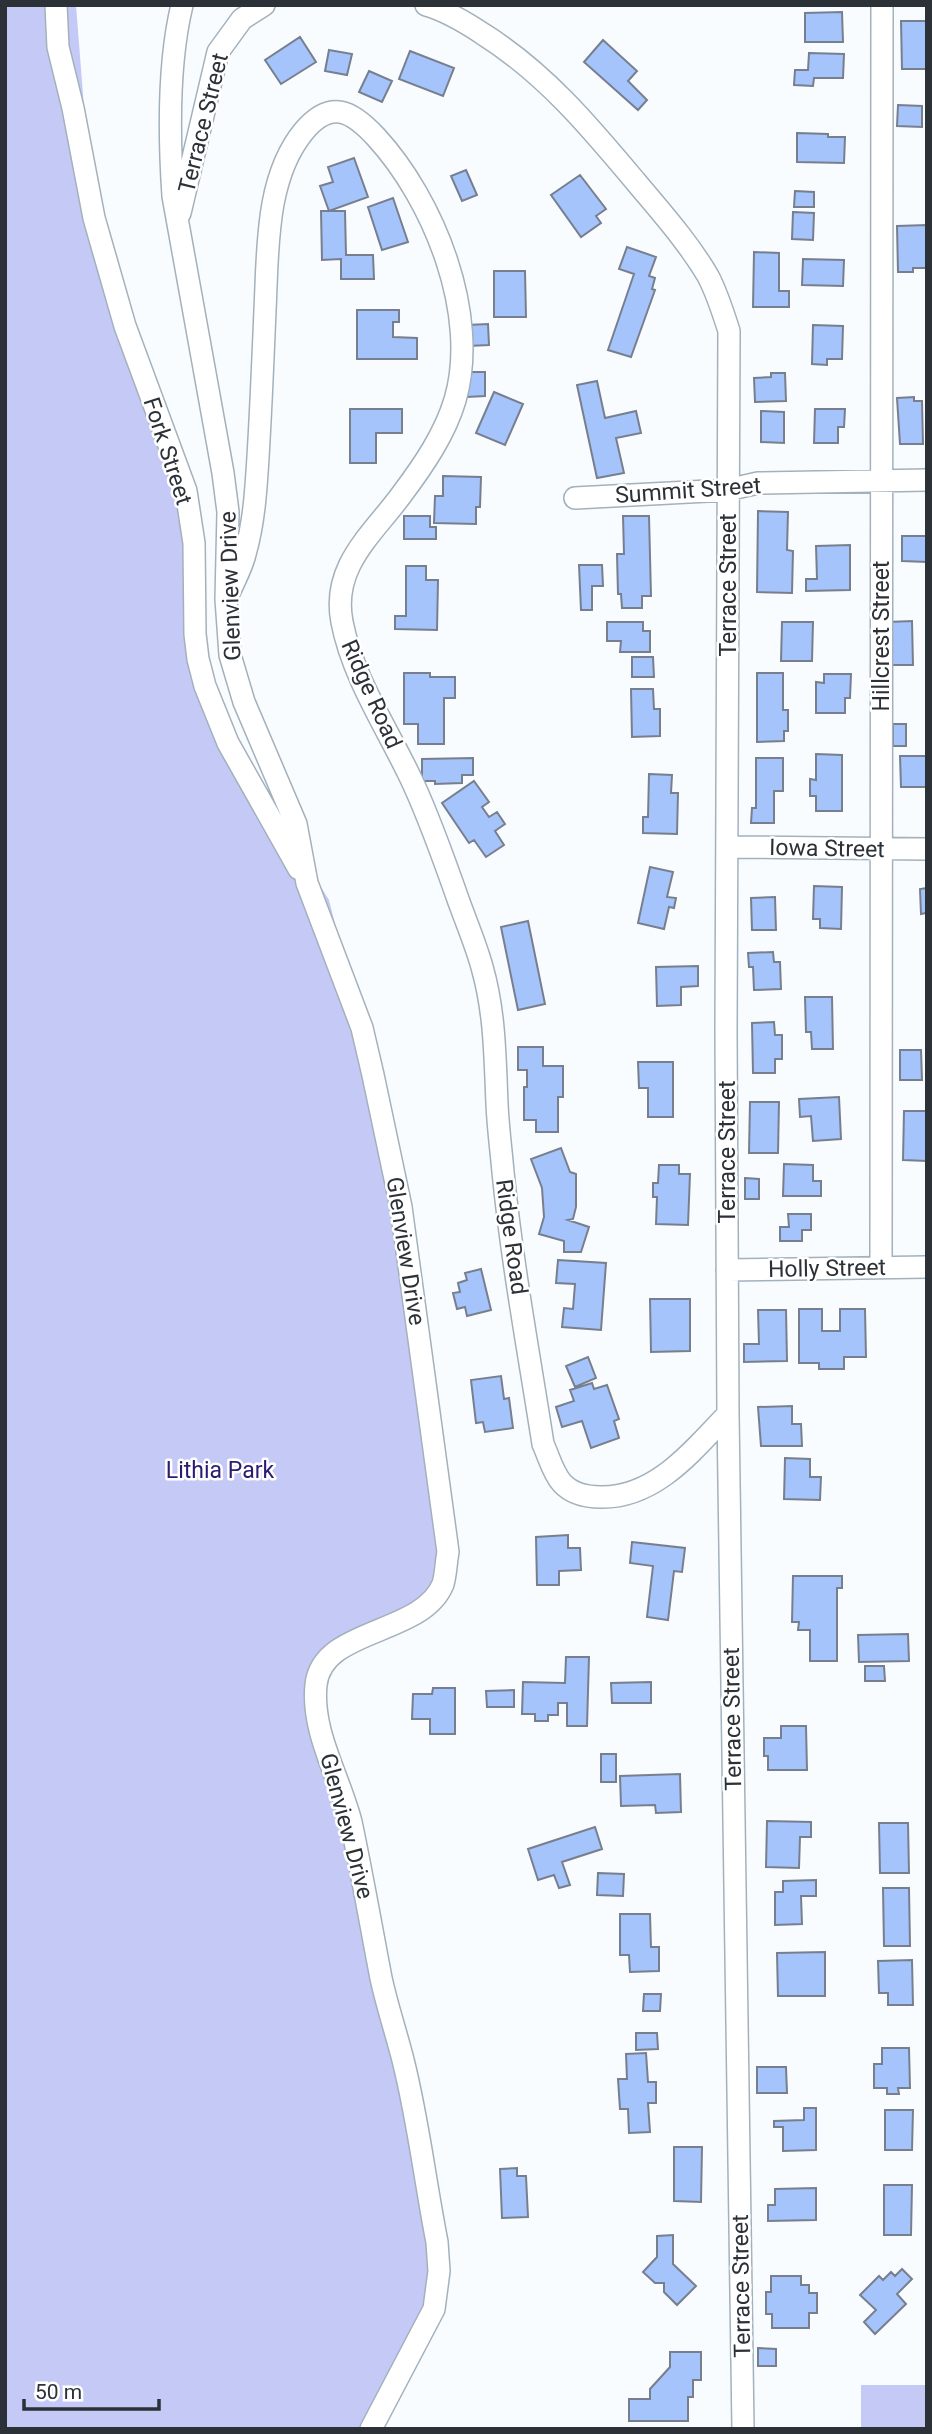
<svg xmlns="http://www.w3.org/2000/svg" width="932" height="2434" font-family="Roboto,sans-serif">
<rect width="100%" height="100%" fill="#f9fcfe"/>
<path fill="#c5c9f6" d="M5 5H76L86 133 126 304 182 447 201 521 203 628 210 674 222 714 285 829 329 900 373 1075 443 1584 361 1638 316 1685 439 2271 371 2429H5Z
M861 2385H927V2429H861Z"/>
<path fill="#a5c4fc" stroke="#777f8e" stroke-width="2" d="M842 12 843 42H805V13Z
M901 21H927V69H902Z
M300 37 316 62 281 84 265 60Z
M603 40 637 71 628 81 647 100 638 110 584 62Z
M329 50 352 54 347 75 325 71Z
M410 51 454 68 443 96 399 79Z
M809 53 844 54 843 78H814L813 86 794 85 795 70H808Z
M369 71 392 81 382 102 359 92Z
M898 105 922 106V127L897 126Z
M797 133 828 134V137H845L844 163 797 162Z
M354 158 368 197 329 211 320 186 333 182 328 167Z
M466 170 477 195 462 201 451 176Z
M580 175 606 209 596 216 601 223 581 237 551 195Z
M795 191 814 192V207H794Z
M393 198 408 242 382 250 368 207Z
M321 211H345L346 255H373L374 279H341V259L322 260Z
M793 212 814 213 813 240 792 239Z
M927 225V268H913V272H898L897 226Z
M627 247 656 257 649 276 655 278 652 289 655 290 631 357 608 350 634 274 619 269Z
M754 252 779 253V291H789V307H753Z
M803 259 844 260 843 286 802 285Z
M494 271H525L526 317H494Z
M357 310H399V322H393V337L417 338V359H357Z
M488 324 489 345 468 346 467 325Z
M813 325 843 326 842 359H827V365L812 364Z
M467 372H485V396L467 397Z
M771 373H785L786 401 755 402 754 378 771 377Z
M597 381 605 418 636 411 641 433 616 438 624 473 597 478 577 385Z
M494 392 523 404 505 445 476 433Z
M914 397V401H922L923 444H900L897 398Z
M350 409H402V433H376V463H350Z
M815 409H845L844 427H838V443H814Z
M761 411 784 412V443L761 442Z
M443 476 481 477 480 507H476V524L434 523 435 496H443Z
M758 511 788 512 787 550 793 551 792 593 757 592Z
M404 516H430V527H436V539H404Z
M623 516H649L651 596H642V608H622L621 594H618L617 554H624Z
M902 536H927V562L902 561Z
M850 545V590L806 591V579H817L816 546Z
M579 565H602L603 586H592V610H581Z
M406 566H426V580H438L437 630 395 629V616H406Z
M912 621 913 665H889L888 622Z
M607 622H643V631H650V652H620L621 641H607Z
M782 622H813L812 661H781Z
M632 657H653L654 677H632Z
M404 673H430V677H455V698H444V744H418V724H404Z
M757 673H783V710H788V731H784V741L757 742Z
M824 674H851L850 698H845V713H816V682L824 683Z
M631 689H653L654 709H660V736L632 737Z
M893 724H906V746H893Z
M816 754 842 755V811H816V796H810V779L816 780Z
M900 756H926L927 787H901Z
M473 758V775H462V783L435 784V781H422V759Z
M756 758H783V791H774V823H751L752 808H756Z
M649 774 672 775 671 793H678L677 834 643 833V817H648Z
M474 781 489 802 482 807 489 817 497 812 505 824 495 831 504 845 486 857 474 840 469 843 442 803Z
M650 867 673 872 667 897 676 898 674 908 669 907 664 929 638 923Z
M814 886 842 887 841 929 820 928V919H813Z
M927 888V929L926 913 921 914 920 889Z
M775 897 776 930H752L751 898Z
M528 921 545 1004 518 1010 501 927Z
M773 952 774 962H780L781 989 754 990 753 967H749L748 953Z
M698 966V986L681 987V1005L657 1006 656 967Z
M805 997H832L833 1049H812L811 1032H806Z
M774 1022 775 1035H782V1059H775V1073H753L752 1023Z
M518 1047H543V1066H563V1097H558V1132H536V1120H524V1087H527V1070H518Z
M900 1050H921L922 1080H900Z
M638 1062H673V1117H648V1088H639Z
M839 1097 841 1139 813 1141 811 1116 800 1117 799 1099Z
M750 1102H779L778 1153H749Z
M904 1111H927V1161L903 1160Z
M561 1148 570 1172 576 1174V1207L573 1219 568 1220 589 1227 581 1252H564V1241L539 1234 544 1217 542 1188 531 1159Z
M784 1164 813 1165V1181H821V1196H783Z
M659 1165H679V1174H690L688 1225 656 1224 657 1197H653V1183H658Z
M745 1178 759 1179V1199H745Z
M788 1214H811V1230H802V1241H780V1227H789Z
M558 1260 606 1263 601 1330 562 1327 564 1308 573 1309 575 1284 556 1283Z
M481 1269 491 1310 467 1316 465 1307 457 1309 453 1293 460 1292 458 1283 467 1280 465 1273Z
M650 1299H690V1351L651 1352Z
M799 1309H822V1331H840V1309H865L866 1357H844V1369H819V1363H799Z
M758 1310H786L787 1361 744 1362V1344H759Z
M588 1357 596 1378 575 1387 566 1366Z
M501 1376 504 1399 509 1398 513 1428 485 1432 483 1422 476 1423 471 1380Z
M592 1383 594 1389 607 1385 619 1419 614 1421 619 1438 591 1448 582 1421 562 1427 556 1407 574 1401 570 1390Z
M792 1406V1424H801L802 1446H761L758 1407Z
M785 1458 810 1459V1477H821L820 1500 784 1499Z
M568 1535V1548H580L581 1570 559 1571V1585H537L536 1537Z
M632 1542 685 1548 682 1572 674 1571 668 1620 647 1617 653 1566 630 1563Z
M793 1576H842V1588H837V1661H810V1630H798L799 1622H792Z
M908 1634 909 1661 859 1662 858 1635Z
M566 1657H589L587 1726H567V1703H558V1715H548V1721H535V1714H522L523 1682 565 1683Z
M865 1666H884L885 1681H865Z
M651 1682V1703H612L611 1683Z
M433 1688H455V1734H430V1719H412L413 1694H432Z
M514 1690V1707H487L486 1691Z
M781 1726H806L807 1770H768V1756H764V1738H781Z
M601 1754H616V1782H601Z
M680 1774 681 1812 656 1813 655 1805 621 1806 620 1776Z
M767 1821 811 1822V1837H800L799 1868 766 1867Z
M879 1823H908L909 1873H880Z
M595 1827 602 1849 562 1862 570 1885 559 1888 554 1875 538 1880 528 1849Z
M598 1873 624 1874 623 1896 597 1895Z
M816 1880V1896H801L802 1924 775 1925V1892H783V1881Z
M883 1888H909L910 1946H884Z
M620 1914H650L651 1947H659V1971L630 1972 629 1955H620Z
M825 1952V1996H778L777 1953Z
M912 1960 913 2005H888V1993H879L878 1961Z
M644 1994H661L660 2011H643Z
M636 2033H657L658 2049 636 2050Z
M882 2048H909L910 2088H898L899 2094H887V2088H874V2064H882Z
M646 2053 648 2082H656V2103H648L650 2132 629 2133 628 2109H620L618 2079H627L626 2054Z
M757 2067H786L787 2093H757Z
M804 2108H816V2150L783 2151V2127H774V2121L804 2120Z
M885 2110H913L912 2150H885Z
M674 2147H702L701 2202 674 2201Z
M517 2168V2176H526L528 2217 502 2218 500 2169Z
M884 2185H912L911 2235H884Z
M816 2188V2220L768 2221V2205H775V2189Z
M673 2235V2264L696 2286 677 2305 664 2292V2283H655L643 2272 657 2257V2236Z
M902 2269 912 2279 897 2294 906 2304 875 2334 864 2322 876 2310 860 2295 879 2276 883 2280 891 2272 895 2276Z
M771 2276H801V2285H809V2293H817V2313H809V2328H772V2314H766V2292H771Z
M758 2348 776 2349V2366H758Z
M670 2352H701V2380H693V2397H688V2421H629V2399H650V2389L670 2367Z"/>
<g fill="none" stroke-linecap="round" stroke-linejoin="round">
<defs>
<path id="minor" d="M56 5 58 47 73 108 94 218 125 326 186 491 194 543 195 634 198 659 205 686 228 743 299 869
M182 5C168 63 169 137 173 196L223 473 228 512 226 599 230 655 244 702 296 824 307 883 362 1028 373 1075 401 1207 448 1552C446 1562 446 1574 443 1584 422 1636 322 1627 316 1685 311 1732 340 1778 351 1822 362 1874 371 1926 381 1978 387 2006 396 2032 403 2060 418 2119 425 2181 437 2242L439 2271 434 2309 371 2429
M426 5C447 11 465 22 483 34 545 73 590 127 636 182 661 212 688 242 708 276 717 293 723 312 729 331L726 1031 728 1414 743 2429
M180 213 218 52 242 19 264 5
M575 498 727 490 758 483 927 480
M230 591C235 579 242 567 245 554 254 523 256 490 258 457 261 408 263 359 265 310 268 251 265 178 304 131 331 99 352 111 376 137 434 200 480 315 455 400 445 434 423 466 402 494 373 534 331 566 342 622 353 679 389 731 413 783 431 822 445 862 459 902 467 924 476 945 482 967 495 1012 495 1058 497 1104 498 1127 501 1149 503 1172 512 1263 529 1354 543 1444 549 1457 553 1473 562 1483 572 1494 587 1497 601 1497 656 1498 693 1450 728 1414
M727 847 927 849
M881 1267 882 5
M727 1270 927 1267"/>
</defs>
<use href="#minor" stroke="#a3b1bd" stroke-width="24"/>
<use href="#minor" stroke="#fff" stroke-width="21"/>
</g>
<g text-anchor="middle" stroke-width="5" stroke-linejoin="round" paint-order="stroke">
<g font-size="23" fill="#2b3136" stroke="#fff">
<text transform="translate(203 123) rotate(-76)" y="8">Terrace Street</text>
<text transform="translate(168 451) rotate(72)" y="8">Fork Street</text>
<text transform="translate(688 490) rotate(-4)" y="8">Summit Street</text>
<text transform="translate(728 585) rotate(-90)" y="8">Terrace Street</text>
<text transform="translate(230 586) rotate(-92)" y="8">Glenview Drive</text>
<text transform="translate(881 636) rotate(-90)" y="8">Hillcrest Street</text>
<text transform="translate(372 694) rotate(66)" y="8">Ridge Road</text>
<text transform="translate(827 848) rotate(1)" y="8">Iowa Street</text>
<text transform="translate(727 1152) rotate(-90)" y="8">Terrace Street</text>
<text transform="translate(512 1237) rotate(82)" y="8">Ridge Road</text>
<text transform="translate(406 1251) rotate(81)" y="8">Glenview Drive</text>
<text transform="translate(827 1268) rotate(-1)" y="8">Holly Street</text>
<text transform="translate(732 1719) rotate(-91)" y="8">Terrace Street</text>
<text transform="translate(347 1826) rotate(75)" y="8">Glenview Drive</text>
<text transform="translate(741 2286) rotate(-91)" y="8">Terrace Street</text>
</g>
<g font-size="23" fill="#291c71" stroke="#fff">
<text x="220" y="1478">Lithia Park</text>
</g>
</g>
<rect width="932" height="2434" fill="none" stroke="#2b3136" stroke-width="14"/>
<path d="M24 2399v10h135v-10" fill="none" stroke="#2b3136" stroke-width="3.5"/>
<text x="35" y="2399" font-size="21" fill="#2b3136" stroke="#ffffff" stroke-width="5" paint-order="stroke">50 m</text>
</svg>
